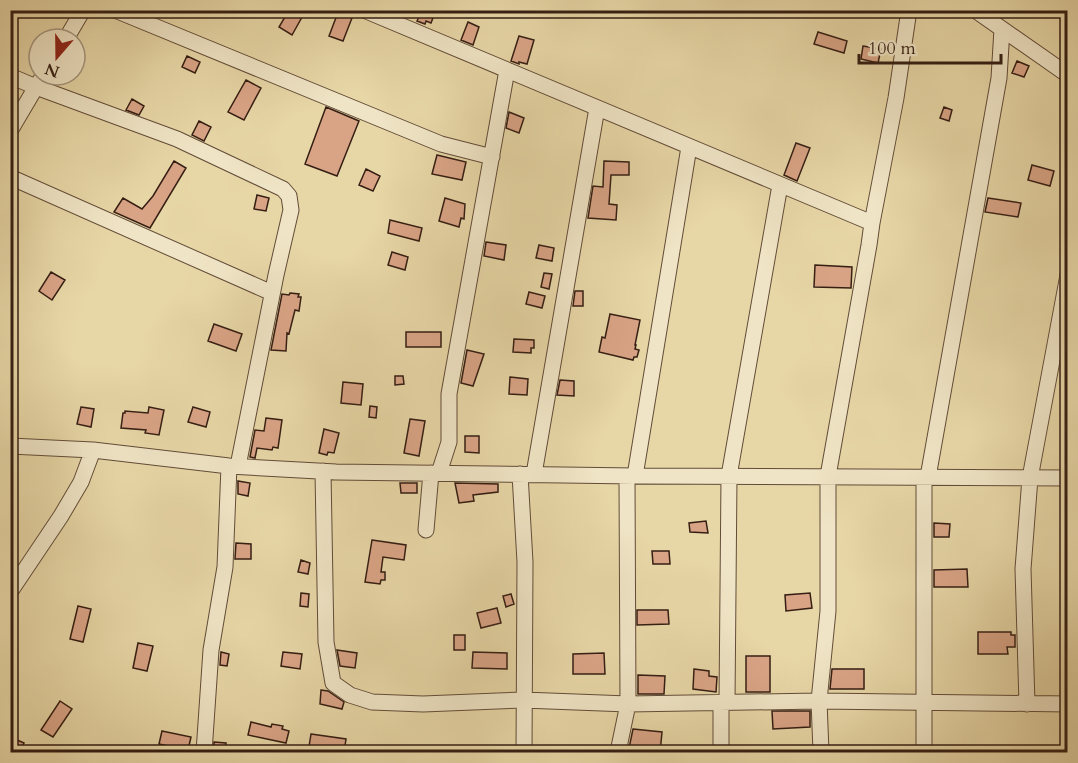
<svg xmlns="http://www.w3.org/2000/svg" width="1078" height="763" font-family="Cardo,serif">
<rect width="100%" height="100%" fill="#e7d6a6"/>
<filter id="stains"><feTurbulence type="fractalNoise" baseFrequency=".00333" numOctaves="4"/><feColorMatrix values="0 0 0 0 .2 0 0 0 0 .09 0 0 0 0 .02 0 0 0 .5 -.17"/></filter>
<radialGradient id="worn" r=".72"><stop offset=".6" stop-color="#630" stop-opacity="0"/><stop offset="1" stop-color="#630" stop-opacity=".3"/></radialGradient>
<path fill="#d9a486" stroke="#351e13" stroke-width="1.5" d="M289 10H306L292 35 279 27Z
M418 10H436L431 23 426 21 425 24 417 21 419 17 416 16Z
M337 15 343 17 344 15 352 18 343 41 329 36Z
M468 22 479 27 473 45 461 40Z
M818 32 847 41 844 53 814 44Z
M519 36 534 40 527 64 519 62V64L511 61Z
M863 46 881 49 878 63 861 59Z
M187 56 200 62 195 73 182 67Z
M1017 61 1029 66 1024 77 1012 73Z
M246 80 261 88 244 120 228 112Z
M132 99 144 106 139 115 126 110Z
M326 107 359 121 337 176 305 164Z
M944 107 952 110 949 121 940 118Z
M509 112 524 118 519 133 506 128Z
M199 121 211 127 204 141 192 135Z
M796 143 810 148 797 181 784 175Z
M437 155 466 162 462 180 432 174Z
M174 161 186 168 150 228 114 212 123 198 142 209 153 196Z
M604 161 629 162V175H611L609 204 617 205 616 220 588 218 593 186 603 187Z
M1032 165 1054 171 1050 186 1028 180Z
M366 169 380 176 373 191 359 185Z
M257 195 269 198 266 211 254 209Z
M445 198 465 204 464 219 461 218 459 227 439 221Z
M988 198 1021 203 1018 217 985 212Z
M390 220 422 228 419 241 388 233Z
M486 242 506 245 504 260 484 256Z
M539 245 554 248 552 261 536 258Z
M392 252 408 257 405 270 388 265Z
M815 265 852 267 851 288 814 287Z
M51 272 65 280 52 300 39 291Z
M544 273 552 274 549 289 541 287Z
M575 291H583V306H573Z
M529 292 545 296 542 308 526 304Z
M290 293 299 294 298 297H301L299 311 295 310 289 334 287 333 286 351 271 350 282 294 289 295Z
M610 314 640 320 635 345H636L635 349 639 350 637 357H634L633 360 599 352 602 337 605 338Z
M214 324 242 334 236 351 208 341Z
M406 332H441V347H406Z
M514 339 534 340V348H531V353L513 352Z
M467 350 484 354 473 386 461 383Z
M395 376H403L404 384 395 385Z
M510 377 528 379 527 395 509 394Z
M560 380 574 381V396L557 395Z
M343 382 363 384 361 405 341 403Z
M370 406 377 407 376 418 369 417Z
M81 407 94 409 91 427 77 424Z
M149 407 164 410 159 435 145 433 146 430 121 428 123 413H125V411L148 413Z
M193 407 210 412 206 427 188 422Z
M266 418 282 420 278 448 273 447 272 450 257 448 255 458 250 457 255 430 264 431Z
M410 419 425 421 419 456 404 453Z
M324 429 339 433 334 453 328 452 327 455 319 453Z
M465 436H479V453L465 452Z
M238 481 250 483 248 496 238 494Z
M400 483H417V493H401Z
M455 483 498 484V492L473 495 474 501 459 503Z
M706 521 708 533 690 532 689 523Z
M934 523 950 524 949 537H934Z
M372 540 406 545 404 560 383 557 381 572H385V580H381L380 584 365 582Z
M236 543 251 544V559H235Z
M652 551H669L670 564H653Z
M301 560 310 563 308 574 298 572Z
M967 569 968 587H934V570Z
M301 593 309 594 308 607 300 606Z
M810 593 812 608 786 611 785 595Z
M511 594 514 604 506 607 503 596Z
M78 606 91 609 83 642 70 639Z
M497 608 501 623 481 628 477 613Z
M637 610H668L669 624 637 625Z
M978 632H1011V635H1015V647H1007L1008 654H978Z
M454 635H465V650H454Z
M138 643 153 646 147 671 133 668Z
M337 650 357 653 355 668 340 666Z
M221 652 229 654 227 666 220 665Z
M283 652 302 654 300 669 281 666Z
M473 652 507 653V669L472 668Z
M604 653 605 674H573V654Z
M746 656H770V692H746Z
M694 669 709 671V676L717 677 716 692 693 689Z
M832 669H864V689H830Z
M638 675 665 676 664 694H638Z
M321 690 328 691 344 702 342 709 320 704Z
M60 701 72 709 53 737 41 730Z
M772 711H810V727L773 729Z
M251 722 271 727 272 724 283 726 282 729 289 731 286 743 248 735Z
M633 729 662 732 660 753H628Z
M162 731 191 737 188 750 159 744Z
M311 734 346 739 344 753H308Z
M10 737 24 743 20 753H10Z
M214 742 226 743 225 753H214Z"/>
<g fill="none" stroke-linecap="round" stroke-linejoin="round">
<defs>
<path id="minor" d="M115 10 441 144 492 157
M364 10 872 223
M975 10 1068 75
M66 39 83 10
M10 76 36 87 44 75
M10 131 36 87 177 139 283 189 289 196 291 210 276 275 238 466
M10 177 272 293
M10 446 93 450 229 466 336 472 635 476 1068 478
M323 471 326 642 333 683 350 695 372 702 423 704 523 700 628 704 627 476
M439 473 449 442V394L507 70
M520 474 525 562 524 752
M534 474 597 108
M635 476 689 147
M924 477V752
M928 477 999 78 1002 29
M426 530 431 473
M10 592 61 516 81 482 93 450
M721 703V752
M727 703 729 476 780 185
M1027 704 1023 569 1030 478 1068 275
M204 752 211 650 225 567 229 466
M618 752 628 704 819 701 1068 704
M821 752 819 701 828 611V476L869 245 872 223 896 98 909 10"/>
</defs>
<use href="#minor" stroke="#624c38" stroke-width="17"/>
<use href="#minor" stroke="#efe4c5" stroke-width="15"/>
</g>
<rect width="1078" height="763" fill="none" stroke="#e7d6a6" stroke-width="36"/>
<rect x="12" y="12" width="1054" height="739" fill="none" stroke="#351e13" stroke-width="3"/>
<rect x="18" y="18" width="1042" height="727" fill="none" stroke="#351e13" stroke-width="1.5"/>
<g transform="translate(57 57) rotate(200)"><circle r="28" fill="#efe4c5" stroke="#a5957e" stroke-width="1.5"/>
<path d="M0-4.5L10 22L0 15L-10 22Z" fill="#8f2418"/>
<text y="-9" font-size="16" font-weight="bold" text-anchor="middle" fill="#351e13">N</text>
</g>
<path d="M859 54v9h142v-9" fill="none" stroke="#351e13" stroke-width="3"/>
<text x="868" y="54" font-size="18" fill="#351e13" stroke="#efe4c5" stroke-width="4.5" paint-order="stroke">100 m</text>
<rect width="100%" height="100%" filter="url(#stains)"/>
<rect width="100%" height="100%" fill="url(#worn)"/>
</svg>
